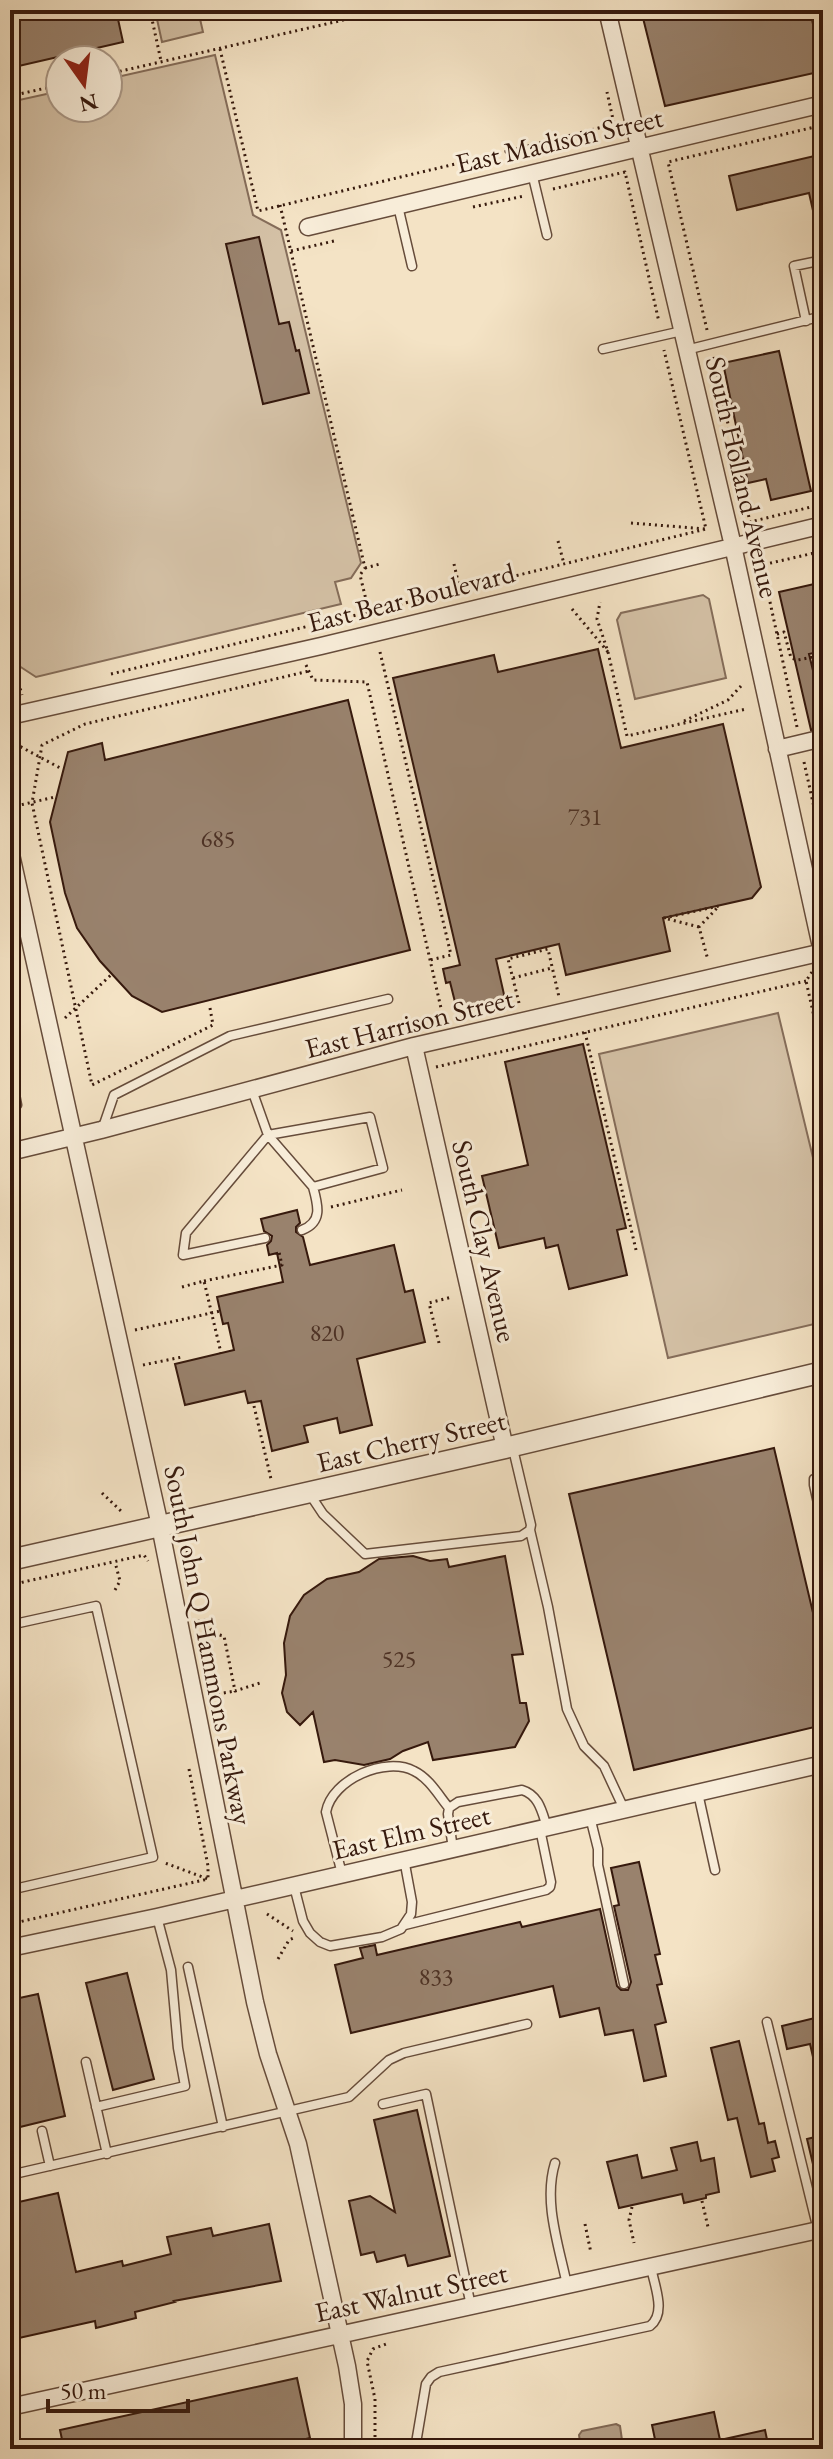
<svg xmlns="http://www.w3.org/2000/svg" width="833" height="2459" font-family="'EB Garamond',serif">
<rect width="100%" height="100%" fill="#f4e3c5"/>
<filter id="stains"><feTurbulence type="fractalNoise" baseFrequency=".0025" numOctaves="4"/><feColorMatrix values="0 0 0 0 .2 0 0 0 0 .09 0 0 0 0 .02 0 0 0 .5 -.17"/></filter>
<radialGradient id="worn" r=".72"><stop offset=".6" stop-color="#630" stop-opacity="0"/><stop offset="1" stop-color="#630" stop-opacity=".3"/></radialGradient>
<path fill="#d4c1a6" stroke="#856d5a" stroke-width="2" d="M155 10H198L203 32 162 42Z
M215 55 253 215 281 230 361 563 351 578 335 582 341 604 36 677 10 660V102L60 91V108H108V79Z
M703 595 709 599 726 678 635 699 617 620 621 613Z
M778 1013 823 1199V1322L668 1358 599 1054Z"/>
<path fill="#b39e86" stroke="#816956" stroke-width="2" d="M616 2424 620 2426 622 2440 620 2445 598 2449H581L579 2435 582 2431Z"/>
<path fill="#99826d" stroke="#36190d" stroke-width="2" d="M10 10H116L123 42 10 68Z
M641 10H810L823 71 665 106Z
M823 154V227L817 228 809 193 737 210 729 176Z
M259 237 279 324 289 322 296 351 299 350 309 393 263 404 226 244Z
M779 351 811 491 771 500 766 479 748 483 723 363Z
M823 582V651L809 654 823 712V727L811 730 779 592Z
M598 649 621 748 723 724 761 887 752 898 663 918 670 951 566 975 559 944 496 959 505 999 457 1010 450 982 446 983 443 969 460 965 393 678 494 655 498 672Z
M348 700 410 950 162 1012 132 996 100 961 77 928 65 893 50 822 68 752 102 743 105 760Z
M583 1044 626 1228 617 1230 627 1275 569 1289 558 1245 546 1248 544 1238 499 1248 482 1176 528 1165 505 1062Z
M297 1210 300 1223 296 1227V1232L303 1237 310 1265 394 1245 405 1292 413 1290 425 1342 357 1359 372 1425 340 1433 337 1418 304 1426 308 1442 272 1451 261 1401 248 1403 245 1391 185 1405 175 1364 234 1350 228 1323 223 1324 217 1297 283 1282 277 1253 269 1255 267 1245 271 1241 272 1236 264 1231 261 1219Z
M774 1448 823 1655V1725L634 1770 569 1494Z
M413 1556 430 1561 447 1559 449 1567 505 1556 523 1654 512 1655 520 1703H526L529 1721 515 1747 433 1760 428 1742 403 1751 390 1759 364 1765 335 1760 324 1762 313 1712 300 1725 287 1712 282 1693 286 1675 284 1643 290 1616 304 1595 327 1579 359 1572 379 1559Z
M639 1862 660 1954 655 1955 662 1984 657 1985 666 2022 655 2025 666 2076 644 2081 633 2030 605 2035 599 2008 560 2017 553 1986 351 2033 335 1965 363 1958 360 1948 375 1945 377 1955 520 1922 522 1927 600 1909 617 1986 621 1990H628L631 1982 614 1906 619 1905 611 1868Z
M127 1973 154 2079 113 2090 86 1983Z
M38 1994 65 2116 20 2127 10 2083V2000Z
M823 2016V2073L817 2074 810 2044 787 2049 782 2026Z
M739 2041 759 2124 764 2123 768 2143 775 2141 779 2157 772 2159 775 2171 751 2177 737 2118 728 2120 711 2048Z
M417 2110 450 2256 408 2266 405 2255 377 2262 374 2252 361 2255 349 2201 370 2196 395 2212 374 2120Z
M823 2135V2180L817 2181 807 2139Z
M697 2142 701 2161 714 2158 719 2192 706 2195V2198L684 2203 682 2194 619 2208 607 2162 637 2155 642 2178 677 2170 671 2148Z
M58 2193 76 2272 122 2261 123 2266 171 2254 167 2237 211 2228 213 2236 269 2224 281 2281 174 2301 175 2302 135 2312 136 2318 96 2328 95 2321 10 2340V2204Z
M297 2378 310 2438 263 2449H64L60 2430Z
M714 2412 720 2440 765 2430 769 2449H657L652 2425Z"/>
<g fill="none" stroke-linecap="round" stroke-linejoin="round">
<defs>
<path id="service" d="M532 173 547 235
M398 206 412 266
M806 321 794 266 823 260
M603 349 682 331
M686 350 823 316
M10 1068 17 1105 10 1111
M252 1090 268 1135 313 1187 383 1168 370 1117 268 1135 186 1233 183 1255 265 1238
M102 1130 114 1095 230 1036 388 999
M302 1230C323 1222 318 1205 313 1187
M823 1475 814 1479V1485L823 1526
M309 1493 323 1514 365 1554 521 1536 530 1530 531 1525 513 1449
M530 1530 548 1607 567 1709 584 1746 604 1766 624 1809
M10 1625 96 1606 153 1857 10 1890
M698 1793 715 1870
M590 1817 598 1849V1865L624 1984
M453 1849 448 1814 449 1808 458 1802 522 1790C539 1795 542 1812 547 1827
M342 1874 326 1812C332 1779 386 1756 414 1771 429 1778 439 1796 449 1808
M294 1886 303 1921 310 1933 320 1942 330 1946 382 1937 401 1929 411 1914 412 1902 404 1859
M405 1925 546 1890 550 1887 551 1882 540 1829
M188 1967 223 2127
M767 2022 818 2230
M86 2062 107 2154
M383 2104 426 2094 471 2306
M96 2107 185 2086 178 2048 171 1970 157 1917
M42 2131 50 2166
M10 2142 17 2174
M555 2163C543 2202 559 2246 567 2285
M10 2175 349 2097 389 2060 404 2053 527 2024
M415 2449 426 2384 431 2377 439 2372 650 2326C667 2313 654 2285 651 2267"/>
<path id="minor" d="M607 10 733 546 823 956
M308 227 823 104
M10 716 321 646 823 525
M777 749 823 738
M10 850 160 1526 255 2002 268 2054 298 2144 347 2366 353 2404V2449
M414 1046 505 1448
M10 1152 101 1130 414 1046 823 952
M10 1948 157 1917 823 1764
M10 2407 823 2229"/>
<path id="tertiary" d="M10 1560 505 1448 823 1372"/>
</defs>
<use href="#service" stroke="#664c3b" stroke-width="11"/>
<use href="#minor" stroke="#664c3b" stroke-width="19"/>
<use href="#tertiary" stroke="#664c3b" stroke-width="23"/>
<path stroke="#36190d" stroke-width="3" stroke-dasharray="2 4" stroke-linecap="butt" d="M150 10 161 61
M220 49 258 211 489 156 614 124 607 92
M108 74 387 10
M10 96 60 85
M553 189 625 172 659 322
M280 205 365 568 360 575 369 612
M473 207 524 196
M291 251 334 241
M707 330 668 162 823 125
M713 357 750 522 823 504
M631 523 706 529 664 350
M558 541 564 564
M454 564 460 590
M365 568 380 564
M572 609 608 652 597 619 600 602
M336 620 706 529
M777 634 784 632 791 658 798 660 823 655
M380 652 451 955 430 960
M608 652 627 736 746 709
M306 665 313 680 367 682 443 1017
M111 674 309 626
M17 677 22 695
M684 721 728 700 741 686
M797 727 762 565 823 551
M10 741 62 769
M804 762 823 848
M16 806 55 797
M699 927 664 918 719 906 699 927 708 960
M812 972 806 981 823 1056
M513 978 552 968
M519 1003 508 959 548 949 559 997
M210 1008 213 1025 92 1085 32 803 42 745 85 724 309 671
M65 1018 112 974
M585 1032 636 1250
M436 1067 806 981
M331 1207 402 1190
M204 1281 282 1265 279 1252
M182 1287 204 1281 221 1353
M135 1330 220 1311
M439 1343 429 1303 452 1297
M143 1365 182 1357
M254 1406 271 1479
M102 1493 122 1512
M186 1559 188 1547
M10 1585 144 1555 148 1561
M115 1590 120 1581 115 1562
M198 1621 207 1620C210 1630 213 1634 224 1636L235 1691 263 1682
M212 1695 235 1691
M189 1769 208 1866V1879
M267 1914 293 1931
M10 1924 208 1879 165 1863
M278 1959 289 1940 296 1937
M702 2201 708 2227
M632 2207 629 2220 634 2243
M585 2224 591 2253
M375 2449V2399L367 2361 373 2349 386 2344"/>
<use href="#service" stroke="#f8edd9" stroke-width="8"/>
<use href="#minor" stroke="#f8edd9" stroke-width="16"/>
<use href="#tertiary" stroke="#f8edd9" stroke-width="20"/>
</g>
<g text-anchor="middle" stroke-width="6" stroke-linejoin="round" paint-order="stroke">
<g font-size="24" fill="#4f3325">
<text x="585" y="825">731</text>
<text x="218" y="847">685</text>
<text x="327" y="1341">820</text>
<text x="399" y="1667">525</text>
<text x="436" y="1985">833</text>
</g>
<g font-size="28" fill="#36190d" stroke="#f8edd9">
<text transform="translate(559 140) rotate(-13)" y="10">East Madison Street</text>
<text transform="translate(743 477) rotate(77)" y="10">South Holland Avenue</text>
<text transform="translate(411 597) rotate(-14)" y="10">East Bear Boulevard</text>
<text transform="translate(409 1023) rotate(-14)" y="10">East Harrison Street</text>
<text transform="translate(485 1241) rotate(77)" y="10">South Clay Avenue</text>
<text transform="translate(411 1441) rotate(-13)" y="10">East Cherry Street</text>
<text transform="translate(209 1645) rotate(79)" y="10">South John Q Hammons Parkway</text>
<text transform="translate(411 1832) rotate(-13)" y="10">East Elm Street</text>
<text transform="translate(411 2292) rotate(-12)" y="10">East Walnut Street</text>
</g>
</g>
<rect width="833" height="2459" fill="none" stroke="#f4e3c5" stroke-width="40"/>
<rect x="12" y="12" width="809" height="2435" fill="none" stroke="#36190d" stroke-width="4"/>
<rect x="20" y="20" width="793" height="2419" fill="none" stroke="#36190d" stroke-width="2"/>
<g transform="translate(84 84) rotate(166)"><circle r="38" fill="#f8edd9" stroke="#aa9887" stroke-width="2"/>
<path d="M0-6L14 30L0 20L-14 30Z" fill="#8f2418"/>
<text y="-12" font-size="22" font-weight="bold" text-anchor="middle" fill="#36190d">N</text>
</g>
<path d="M48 2399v12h140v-12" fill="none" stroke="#36190d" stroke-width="4"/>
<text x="60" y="2399" font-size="24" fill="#36190d" stroke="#f8edd9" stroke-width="6" paint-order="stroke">50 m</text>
<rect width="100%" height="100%" filter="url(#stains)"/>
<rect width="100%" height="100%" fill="url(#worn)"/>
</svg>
